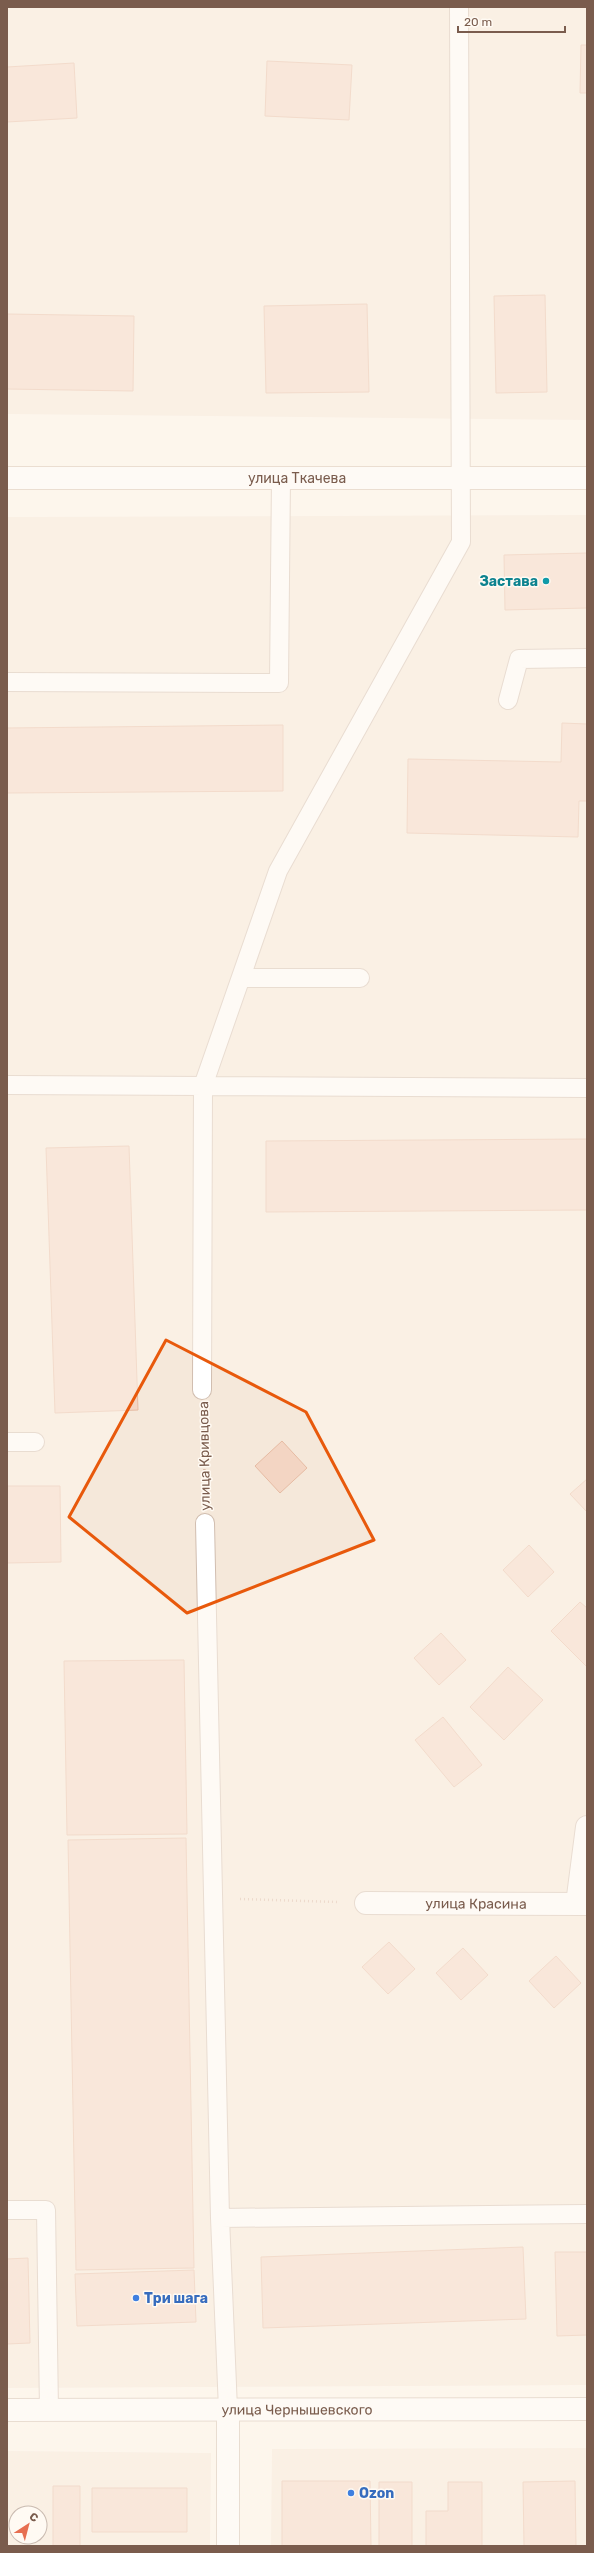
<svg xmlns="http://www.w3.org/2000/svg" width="594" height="2553" font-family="Rubik,sans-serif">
<rect width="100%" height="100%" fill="#fdf6ec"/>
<path fill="#f5e8da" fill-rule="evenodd" d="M7 7H587V420L7 414Z
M587 515V2385L7 2388V517Z
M587 2448V2546H271L272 2449Z
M7 2451 211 2453 210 2546H7ZM16 2513H40V2537H16Z"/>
<path fill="#f3d5c3" stroke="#e6bba3" d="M581 45H587V93H580Z
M267 61 352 65 349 120 265 116Z
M74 63 77 118 7 122V67Z
M545 295 547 392 496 393 494 296Z
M367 304 369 392 266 393 264 306Z
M7 314 134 316 133 391 7 389Z
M587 553V608L505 610 504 555Z
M562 723 587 724V801H579L578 837 407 833 408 759 561 762Z
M283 725V791L7 793V728Z
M587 1139V1210L266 1212V1141Z
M129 1146 138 1410 55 1413 46 1148Z
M282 1441 307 1468 280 1493 255 1466Z
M587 1479V1512L570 1494Z
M7 1486H60L61 1562 7 1563Z
M529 1545 554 1572 528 1597 503 1570Z
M580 1602 587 1608V1667L551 1631Z
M441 1633 466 1660 439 1685 414 1658Z
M184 1660 187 1834 67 1835 64 1661Z
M508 1667 543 1700 504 1740 470 1707Z
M443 1717 482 1765 454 1787 415 1740Z
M186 1838 194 2268 76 2270 68 1840Z
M389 1942 415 1969 388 1994 362 1967Z
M463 1948 488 1975 461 2000 436 1973Z
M556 1956 581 1983 554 2008 529 1981Z
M523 2247 526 2319 263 2328 261 2257Z
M555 2252H587V2335L557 2336Z
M28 2258 30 2343 7 2344V2259Z
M194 2270 196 2322 77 2326 75 2274Z
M282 2481H370L371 2546H282Z
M575 2481 576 2546H524L523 2482Z
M379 2482H412V2546H379Z
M448 2482H482V2546H426V2511H448Z
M53 2486H80V2546H53Z
M92 2488H187V2532H92Z"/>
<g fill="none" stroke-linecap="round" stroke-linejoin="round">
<defs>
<path id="lane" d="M7 682 279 683 281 476
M508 700 519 659 587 658
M241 978H360
M7 1085 587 1088
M202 1390 203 1086 278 871 461 542 459 7
M7 1442H35
M205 1523 220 2218 228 2409
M7 2210H46L49 2410
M220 2218 587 2214"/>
<g id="street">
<path id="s1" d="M366 1903 587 1904"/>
<path d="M577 1904 587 1827"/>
<path id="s2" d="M7 2410 587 2409"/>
<path d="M228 2546V2409"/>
</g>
<g id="secondary">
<path id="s3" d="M7 478H587"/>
</g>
</defs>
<use href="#lane" stroke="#d1beb0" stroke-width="20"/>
<use href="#street" stroke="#d1beb0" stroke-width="24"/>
<use href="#secondary" stroke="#d6c0b0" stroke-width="24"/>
<path stroke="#d9b8a5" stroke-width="2.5" stroke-dasharray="1 3" stroke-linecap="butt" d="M203 1417 205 1496
M240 1899 337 1902"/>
<use href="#lane" stroke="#fff" stroke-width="18"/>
<use href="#street" stroke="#fff" stroke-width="22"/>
<use href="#secondary" stroke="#fff" stroke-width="22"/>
</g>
<path d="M0 0H594V2553H0ZM166 1340 306 1412 374 1540 187 1613 69 1517Z" fill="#fdf6ec" fill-opacity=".55" fill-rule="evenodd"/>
<path fill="none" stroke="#e8590c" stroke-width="3" stroke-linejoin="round" d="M166 1340 306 1412 374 1540 187 1613 69 1517Z"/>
<circle fill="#0f9aa8" stroke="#fffaf3" stroke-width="1.5" cx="546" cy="581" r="4"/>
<g fill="#3f7fe0" stroke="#fffaf3" stroke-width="1.5">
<circle cx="136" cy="2298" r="4"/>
<circle cx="351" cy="2493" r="4"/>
</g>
<g text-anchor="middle" stroke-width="3" stroke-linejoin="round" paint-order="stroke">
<g font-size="14" fill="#7a5c4d" stroke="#fffaf3">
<text dy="5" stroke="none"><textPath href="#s3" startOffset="290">улица Ткачева</textPath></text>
<text transform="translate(204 1456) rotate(-91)" y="5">улица Кривцова</text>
<text dy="5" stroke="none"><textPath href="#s1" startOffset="110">улица Красина</textPath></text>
<text dy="5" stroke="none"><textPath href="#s2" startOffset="290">улица Чернышевского</textPath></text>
</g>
<g font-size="14" font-weight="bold" fill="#0d838f" stroke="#fffaf3" text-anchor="end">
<text x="538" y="586">Застава</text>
</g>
<g font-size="14" font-weight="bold" fill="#366cbe" stroke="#fffaf3" text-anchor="start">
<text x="144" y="2303">Три шага</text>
<text x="359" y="2498">Ozon</text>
</g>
</g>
<rect width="594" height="2553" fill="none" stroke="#7a5c4d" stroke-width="16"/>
<g transform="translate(28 2525) rotate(36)"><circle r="19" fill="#fffaf3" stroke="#cabbb1"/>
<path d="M0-3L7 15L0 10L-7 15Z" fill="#e76f51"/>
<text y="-6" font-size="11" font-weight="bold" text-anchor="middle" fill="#7a5c4d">С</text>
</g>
<path d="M458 26v6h107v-6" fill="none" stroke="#7a5c4d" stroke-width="2"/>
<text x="464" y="26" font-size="12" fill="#7a5c4d" stroke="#fffaf3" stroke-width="3" paint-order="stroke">20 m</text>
</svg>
